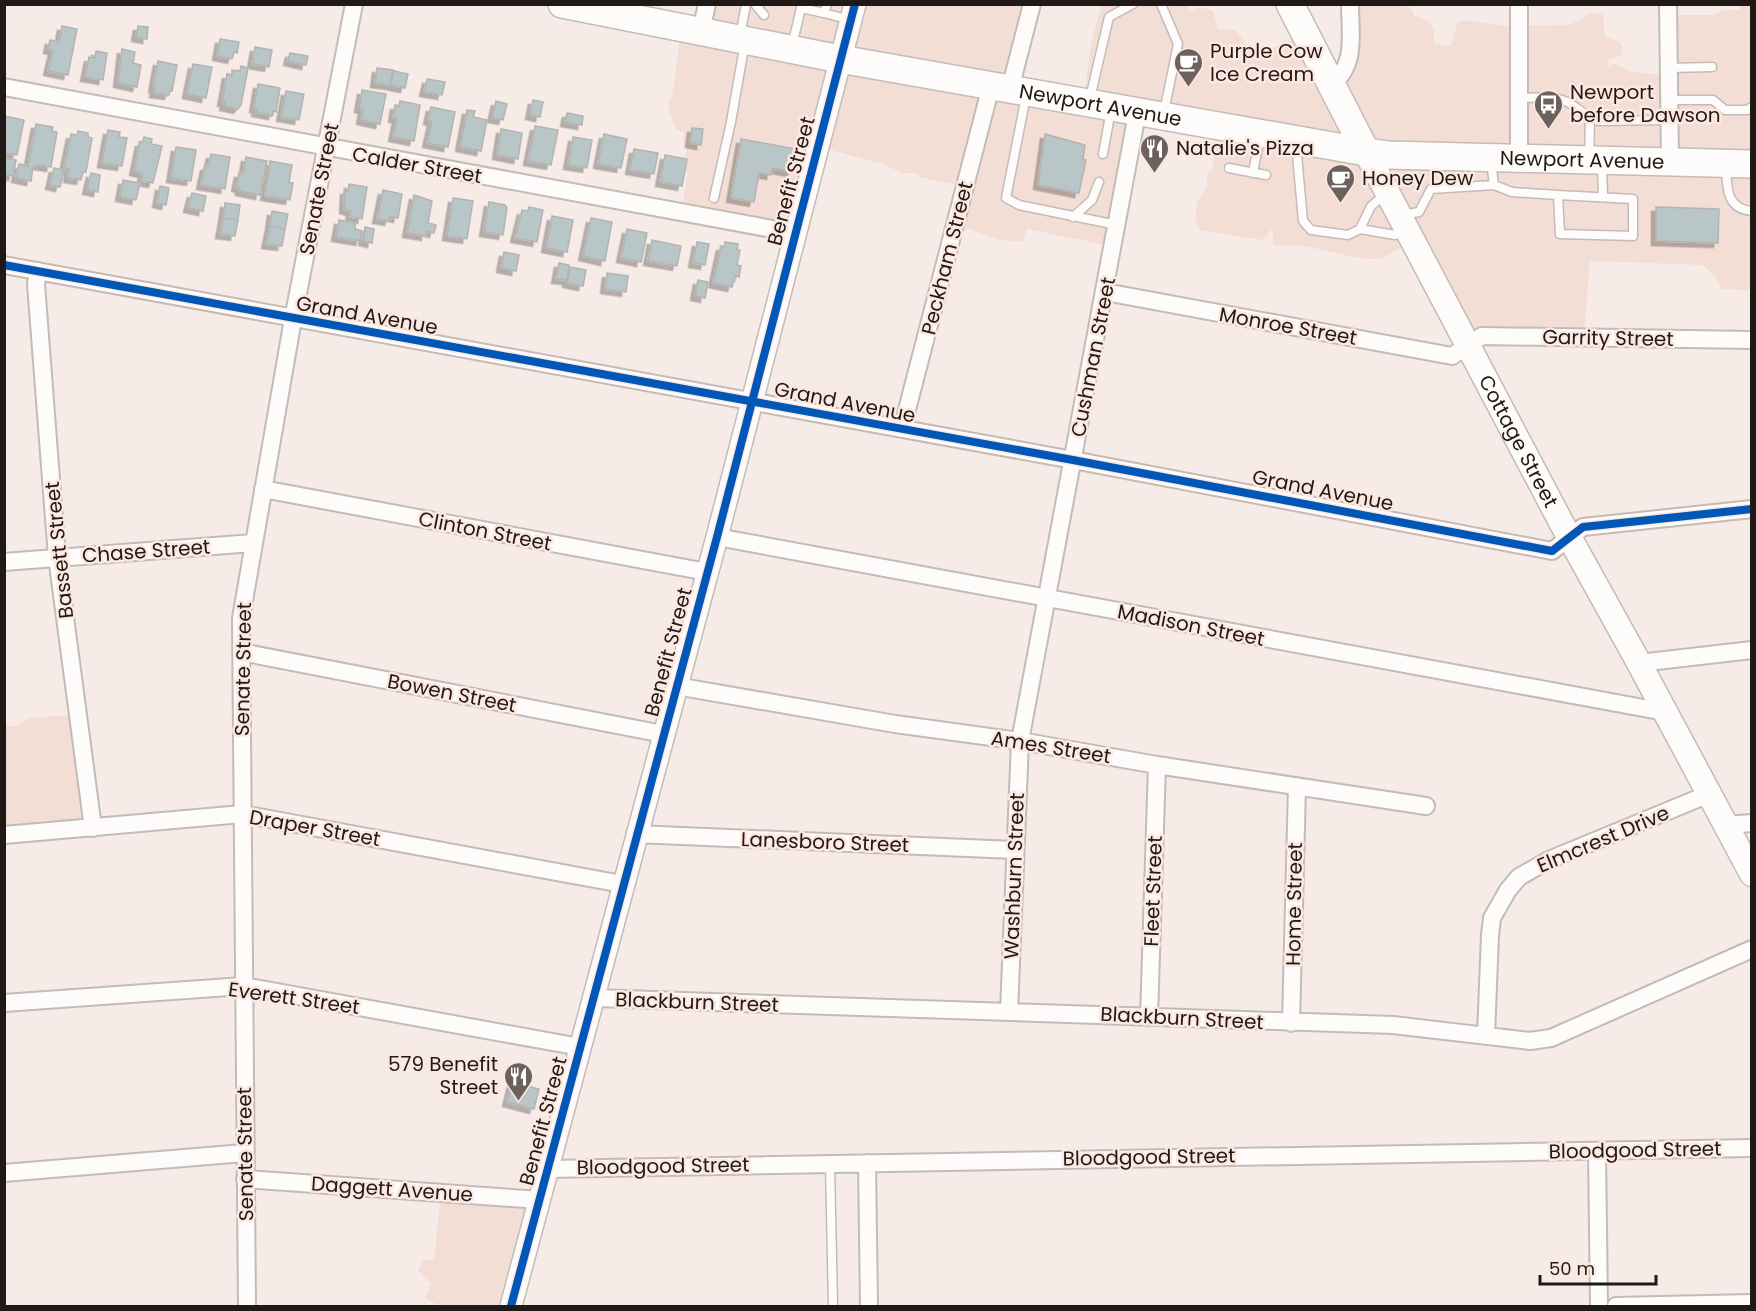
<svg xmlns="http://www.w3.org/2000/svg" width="1756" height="1311" font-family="Poppins,sans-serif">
<defs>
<filter id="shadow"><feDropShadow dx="-4.5" dy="4.5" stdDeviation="0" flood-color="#0004"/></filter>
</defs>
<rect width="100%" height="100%" fill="#f6ebe6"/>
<path fill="#f3ded6" d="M1356 4H1403L1411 8 1414 15 1430 22 1434 30V43L1451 46 1457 23 1463 20 1508 26 1570 25 1592 12 1603 14 1605 37 1620 42 1623 50 1621 56 1608 59 1609 67 1614 63 1631 72 1664 75 1667 15H1716L1723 10H1740L1741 5H1751V290L1721 289 1715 276 1703 265 1590 261 1584 334 1464 339 1408 244 1381 259H1363L1300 245 1274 246 1272 229 1262 240 1199 230 1195 215 1198 201 1207 187V174L1213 169 1214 148 1221 130 1137 115 1107 245 1027 229 1022 242 1000 240 954 224 961 186 921 177 917 173H903L880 163 815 146 791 233 681 212 688 173 680 167 687 150 683 143 684 132 676 129 668 107 673 92 681 31H695L702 5H1030L1007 87 1083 101 1092 39 1102 5H1186L1190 11 1199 7 1213 11 1218 29 1235 30 1250 49 1265 52 1297 35 1342 74Z
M73 715 88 825 5 837V725L14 727 28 718Z
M441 1194 534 1200 509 1306H439L425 1298 431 1284 418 1270 423 1261 434 1259Z"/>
<path fill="#b9c6c7" stroke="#b4b3b2" stroke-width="1.5" filter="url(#shadow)" d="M62 26 77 29 68 75 48 71 53 50 48 49 50 40 59 42Z
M138 26 148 27 147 39 136 37Z
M220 39 239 42 237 53 234 52 232 59 217 56Z
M255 47 272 50 269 67 252 64Z
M122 49 135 52 133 63 141 65 137 87 118 83Z
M96 51 107 53 103 80 85 77 89 57 95 58Z
M290 53 308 56 306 65 288 61Z
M158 61 177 65 172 91H170L169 95 154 93 155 88H153Z
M193 64 212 67 206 98 187 94Z
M241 66 248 68 241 105 238 109 224 106 225 102H222L227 74 232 75V70L240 71Z
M377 68 393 70 390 85 375 83Z
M394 71 408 74 405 88 390 85Z
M427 79 445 82 442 95 424 92Z
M258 84 280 88 276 112 273 111V115L256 112 257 109 254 108Z
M362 90 386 94 380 124 361 120 363 109 359 108Z
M286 91 304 94 299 120 281 117Z
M533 100 543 102 540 117 530 115Z
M400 101 420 105 414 141 393 137 397 118H393L395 105 399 106Z
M496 101 507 104 503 120 492 118Z
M431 107 455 112 448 147 427 143 432 121 428 120Z
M467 110 475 111 473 117 487 120 481 151 460 147Z
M567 113 583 116 582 125 565 122Z
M4 116 24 120 17 155 4 153Z
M36 124 53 127 52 131 57 132 51 167 37 165 33 167 31 181 16 178 19 164 28 166Z
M535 126 558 130 551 165 528 161Z
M692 128 703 129 701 145 690 143Z
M501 129 522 133 518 159 497 155Z
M108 130 120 132 119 137 127 138 122 166 102 163Z
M78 131 88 133V137L92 138 86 172H83L81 180 68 178 69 169 64 168 71 134 77 135Z
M604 134 627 139 621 168 598 164Z
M1045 134 1085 145 1083 160H1086L1079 193 1038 185Z
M144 137 152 139 151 144 162 146 153 183 141 181 143 173 134 171 140 142H143Z
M573 137 592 140 587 168 568 165Z
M741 139 796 149 792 172 772 168 771 175 759 173 754 202 731 198Z
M176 147 196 150 191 181 171 178Z
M634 149 658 153 654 174 630 170Z
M211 154 230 157 225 189 201 185 205 166H208Z
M665 155 687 159 682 186 660 182Z
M246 157 267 161 260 195 240 191V188L236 187 239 173 243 174Z
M4 158 16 160 13 176 4 174Z
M270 161 292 165 289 182 293 183 290 200 265 196Z
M54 168 64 170 60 187 50 185Z
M91 173 100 175 98 192 87 190Z
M123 180 140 183 136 200 120 197Z
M349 184 367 187 362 219 350 217 351 211 344 209 345 190 348 191Z
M160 186 169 188 166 205 157 203Z
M383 190 402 194 398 218 390 217 389 221 377 219Z
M192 193 206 196 203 211 188 208Z
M414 195 432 201 428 223 436 225 434 233 426 231V236L407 233Z
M453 198 473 201 467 239 447 236Z
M489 202 505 205 507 208 503 235 484 232Z
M225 203 240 205 238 220 223 218Z
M529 207 543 210 537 242 515 238 522 210 528 211Z
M1656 207 1719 209 1718 243 1656 241Z
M272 211 288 214 285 229 270 226Z
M552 216 573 220 567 252 546 248Z
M223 218 238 220 235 236 220 234Z
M591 218 612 222 605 261 583 256Z
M339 220 355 223V229L362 231 360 241 336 237Z
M270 226 285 229 282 246 266 244Z
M365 227 374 229 372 243 363 241Z
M627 229 647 233 641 262 621 258Z
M652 240 681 246 677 266 648 261Z
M697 242 709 244 705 265 693 263Z
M725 242 738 244 737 250H740L737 265 741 266 739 277 735 276 732 287 713 283 721 246 724 247Z
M504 252 519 255 516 271 501 268Z
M559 263 569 265 567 280 556 279Z
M570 267 586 270 583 286 567 283Z
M607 273 628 276 626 292 605 289Z
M698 280 708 282 705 298 695 296Z
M512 1082 539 1089 534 1109 507 1102Z"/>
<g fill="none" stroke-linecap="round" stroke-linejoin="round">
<defs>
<path id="service" d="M755 4 764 15
M1161 4 1178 44 1164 112
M824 13 850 20
M740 36 746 4
M792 46 801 8 824 13 827 4
M1669 68 1712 67
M1026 96 1006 198 1019 205 1117 225
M1090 98 1109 17 1133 4
M1519 98C1532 98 1550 96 1562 100 1577 104 1584 118 1599 121L1669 120
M1669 100H1713L1725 110H1747L1752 107
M1296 144 1303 221 1311 230 1348 235 1360 229 1371 206 1387 193
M1103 154 1111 110
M1589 158 1590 119
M1491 162 1494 185
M1602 164 1603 197
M1726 167C1727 187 1726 209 1752 211
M1229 168 1266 175
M1253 173 1260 135
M714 198 731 122 745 42
M1402 215 1419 212 1431 189 1494 185 1512 192 1558 195 1560 234 1633 236V199L1558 195
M1073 217 1092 200 1099 182
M1360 229 1395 235 1406 231
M830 1164 833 1306"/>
<path id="minor" d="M1519 4V159
M1668 4 1670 162
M701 31 707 4
M1332 84C1357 64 1350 34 1350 4
M4 87 794 233
M1010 89 1032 4
M4 265 1073 460 1552 551 1583 527 1752 509
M38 271 36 284 57 557 93 828
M1105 292 1452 356 1482 336 1752 340
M902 429 991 86
M263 489 707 572
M717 537 1665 712
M4 562 253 543
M241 652 663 734
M1639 663 1752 650
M676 686 895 724 1020 741 1157 765 1426 806
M1726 825 1752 823
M635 834 1014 850
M4 835 242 814 622 884
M594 998 1393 1025 1530 1041 1551 1038 1752 949
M4 1003 243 986 580 1047
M1009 1012 1020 741 1137 114
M1149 1017 1157 765
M1291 1023 1297 786
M1486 1036 1490 935 1492 918 1508 890 1519 877 1549 860 1709 794
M1597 1151 1599 1306
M867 1163 869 1306
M547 1169 1752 1148
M4 1173 244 1153
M245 1179 540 1200
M247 1306 241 618 293 319 354 4
M1616 1306 1752 1303"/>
<path id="tertiary" d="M511 1306 717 537 855 4"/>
<g id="secondary">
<path id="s1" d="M1366 152 1562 524 1639 663 1752 874"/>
</g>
<g id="primary">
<path id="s2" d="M562 4 840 59 1366 152 1388 155 1752 164"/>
<path d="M1290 4 1366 152"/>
</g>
</defs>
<use href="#service" stroke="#c3bbb7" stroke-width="11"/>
<use href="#minor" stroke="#c3bbb7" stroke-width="20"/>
<use href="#tertiary" stroke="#c3bbb7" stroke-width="24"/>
<use href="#secondary" stroke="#c3bbb7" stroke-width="27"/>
<use href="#primary" stroke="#c3bbb7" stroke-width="30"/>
<use href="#service" stroke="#fefcfb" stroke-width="8"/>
<use href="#minor" stroke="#fefcfb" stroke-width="16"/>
<use href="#tertiary" stroke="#fefcfb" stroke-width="21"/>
<use href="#secondary" stroke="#fefcfb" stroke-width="24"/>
<use href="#primary" stroke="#fefcfb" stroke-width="27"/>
<defs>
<path id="cycleway" d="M4 265 1073 460 1552 551 1583 527 1752 509
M511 1306 717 537 855 4"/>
</defs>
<use href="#cycleway" stroke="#fce8e0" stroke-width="11"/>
<use href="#cycleway" stroke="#0057b8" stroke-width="8"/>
</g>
<defs>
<symbol id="cafe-pin" viewBox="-11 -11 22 30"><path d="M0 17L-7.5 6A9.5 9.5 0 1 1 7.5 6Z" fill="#6b625f" stroke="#fce8e0"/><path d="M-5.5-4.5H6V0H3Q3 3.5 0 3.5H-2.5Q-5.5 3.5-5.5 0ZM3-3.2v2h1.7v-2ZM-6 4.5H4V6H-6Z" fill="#fff"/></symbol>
<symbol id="bus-pin" viewBox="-11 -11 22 30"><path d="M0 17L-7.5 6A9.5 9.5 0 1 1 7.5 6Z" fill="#6b625f" stroke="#fce8e0"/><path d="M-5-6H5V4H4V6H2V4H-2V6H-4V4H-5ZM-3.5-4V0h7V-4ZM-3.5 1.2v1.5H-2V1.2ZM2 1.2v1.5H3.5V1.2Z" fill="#fff"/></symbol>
<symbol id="restaurant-pin" viewBox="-11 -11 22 30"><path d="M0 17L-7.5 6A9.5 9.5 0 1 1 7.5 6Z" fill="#6b625f" stroke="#fce8e0"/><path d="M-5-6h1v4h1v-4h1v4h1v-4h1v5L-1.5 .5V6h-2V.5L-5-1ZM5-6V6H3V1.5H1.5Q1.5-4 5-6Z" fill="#fff"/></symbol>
</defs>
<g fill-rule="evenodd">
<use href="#cafe-pin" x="1172" y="46" width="33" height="45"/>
<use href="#bus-pin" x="1532" y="88" width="33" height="45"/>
<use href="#restaurant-pin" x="1138" y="132" width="33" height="45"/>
<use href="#cafe-pin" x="1324" y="162" width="33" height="45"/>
<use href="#restaurant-pin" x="502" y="1060" width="33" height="45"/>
</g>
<g text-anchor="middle" stroke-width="5" stroke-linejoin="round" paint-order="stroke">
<g font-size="20" fill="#201916" stroke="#fce8e0" text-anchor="start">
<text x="1210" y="58">Purple Cow<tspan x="1210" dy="23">Ice Cream</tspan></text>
<text x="1570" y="99">Newport<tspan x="1570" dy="23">before Dawson</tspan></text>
<text x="1176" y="155">Natalie's Pizza</text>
<text x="1362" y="185">Honey Dew</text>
<text x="498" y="1071" text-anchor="end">579 Benefit<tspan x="498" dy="23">Street</tspan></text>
</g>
<g font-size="20" fill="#201916" stroke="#fce8e0">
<text dy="7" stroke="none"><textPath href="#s2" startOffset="548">Newport Avenue</textPath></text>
<text dy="7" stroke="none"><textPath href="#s2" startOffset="1034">Newport Avenue</textPath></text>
<text transform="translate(417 165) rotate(10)" y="7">Calder Street</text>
<text transform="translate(791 181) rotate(-75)" y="7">Benefit Street</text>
<text transform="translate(319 189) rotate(-79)" y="7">Senate Street</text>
<text transform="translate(947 258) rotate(-76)" y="7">Peckham Street</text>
<text transform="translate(367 315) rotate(10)" y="7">Grand Avenue</text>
<text transform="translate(1288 326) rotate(10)" y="7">Monroe Street</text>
<text transform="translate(1608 338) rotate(1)" y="7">Garrity Street</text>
<text transform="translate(1093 357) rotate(-79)" y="7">Cushman Street</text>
<text transform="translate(845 402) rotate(11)" y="7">Grand Avenue</text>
<text dy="7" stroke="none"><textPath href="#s1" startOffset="327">Cottage Street</textPath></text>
<text transform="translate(1323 490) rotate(11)" y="7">Grand Avenue</text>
<text transform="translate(485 531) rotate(11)" y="7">Clinton Street</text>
<text transform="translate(59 550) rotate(-96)" y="7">Bassett Street</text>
<text transform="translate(146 551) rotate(-4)" y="7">Chase Street</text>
<text transform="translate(1191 625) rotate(11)" y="7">Madison Street</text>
<text transform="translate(668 652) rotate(-75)" y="7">Benefit Street</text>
<text transform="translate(243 669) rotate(-89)" y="7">Senate Street</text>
<text transform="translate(452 693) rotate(11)" y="7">Bowen Street</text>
<text transform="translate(1051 747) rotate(9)" y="7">Ames Street</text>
<text transform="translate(315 828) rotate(10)" y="7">Draper Street</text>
<text transform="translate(1603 839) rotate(-23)" y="7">Elmcrest Drive</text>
<text transform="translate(825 842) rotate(2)" y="7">Lanesboro Street</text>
<text transform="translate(1014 876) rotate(-88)" y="7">Washburn Street</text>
<text transform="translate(1153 891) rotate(-88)" y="7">Fleet Street</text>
<text transform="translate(1294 904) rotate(-89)" y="7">Home Street</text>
<text transform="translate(294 998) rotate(8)" y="7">Everett Street</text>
<text transform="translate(697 1002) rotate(2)" y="7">Blackburn Street</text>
<text transform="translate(1182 1018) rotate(3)" y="7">Blackburn Street</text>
<text transform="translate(543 1121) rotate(-75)" y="7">Benefit Street</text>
<text transform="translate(1635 1150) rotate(-1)" y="7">Bloodgood Street</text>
<text transform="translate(245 1154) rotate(-91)" y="7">Senate Street</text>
<text transform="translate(1149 1157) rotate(-1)" y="7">Bloodgood Street</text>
<text transform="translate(663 1166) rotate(-1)" y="7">Bloodgood Street</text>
<text transform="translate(392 1189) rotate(4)" y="7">Daggett Avenue</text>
</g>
</g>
<rect width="1756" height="1311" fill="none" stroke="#201916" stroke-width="12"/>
<path d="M1540 1275v9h116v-9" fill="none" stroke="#201916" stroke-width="3"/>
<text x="1549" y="1275" font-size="18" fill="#201916" stroke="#fce8e0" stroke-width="4.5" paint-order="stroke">50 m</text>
</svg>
